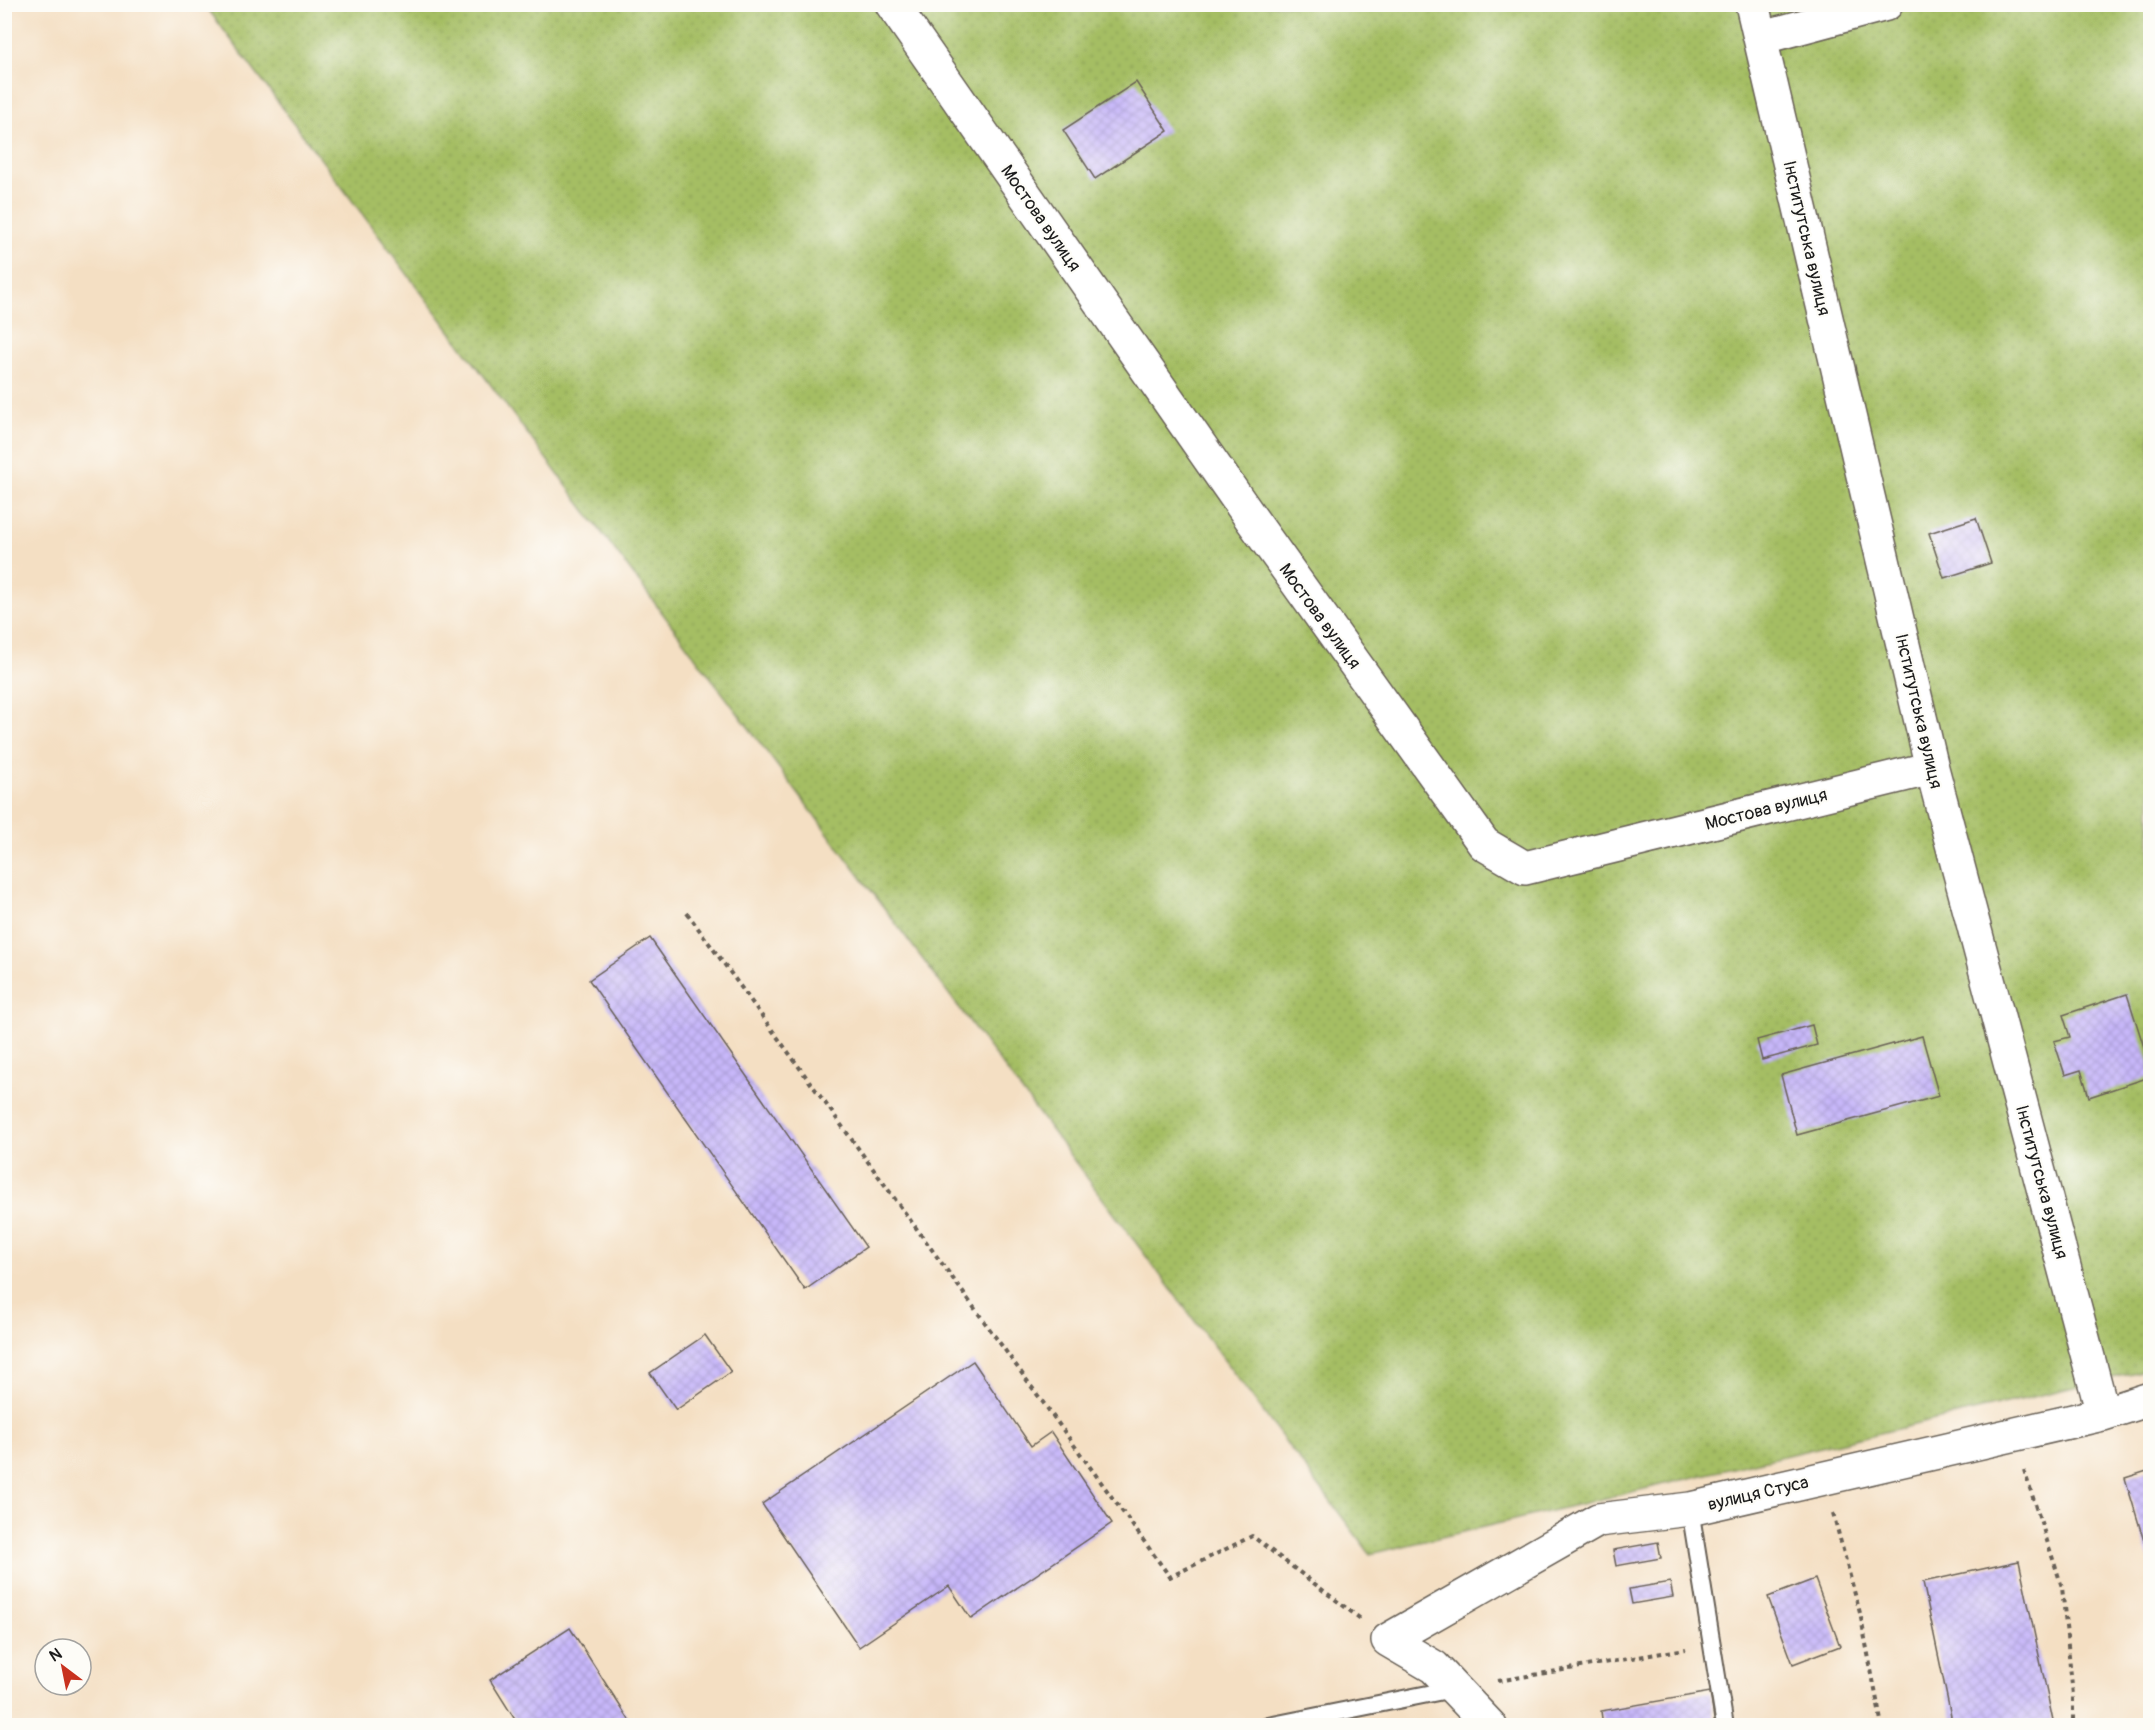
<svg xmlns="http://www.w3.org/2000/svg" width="2155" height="1730" font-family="Pangolin,sans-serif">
<defs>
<pattern id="grass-dots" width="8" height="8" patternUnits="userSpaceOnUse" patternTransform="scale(1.5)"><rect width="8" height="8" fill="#a5be64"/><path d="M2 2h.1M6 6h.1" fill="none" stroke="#8da356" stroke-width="1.8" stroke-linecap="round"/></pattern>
<pattern id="building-cross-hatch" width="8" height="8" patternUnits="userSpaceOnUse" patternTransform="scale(1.5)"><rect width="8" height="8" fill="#c7b7f9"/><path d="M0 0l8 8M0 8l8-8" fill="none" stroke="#aa9dd5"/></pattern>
</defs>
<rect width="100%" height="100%" fill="#fdfcf7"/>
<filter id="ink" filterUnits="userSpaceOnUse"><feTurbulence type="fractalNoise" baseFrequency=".0167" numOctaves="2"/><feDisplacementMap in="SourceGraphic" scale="12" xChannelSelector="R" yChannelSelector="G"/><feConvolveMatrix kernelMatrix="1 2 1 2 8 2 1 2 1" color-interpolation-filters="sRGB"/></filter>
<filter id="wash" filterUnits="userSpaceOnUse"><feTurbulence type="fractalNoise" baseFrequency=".008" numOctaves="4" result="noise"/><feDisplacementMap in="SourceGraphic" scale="24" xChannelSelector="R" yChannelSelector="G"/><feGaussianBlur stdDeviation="1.35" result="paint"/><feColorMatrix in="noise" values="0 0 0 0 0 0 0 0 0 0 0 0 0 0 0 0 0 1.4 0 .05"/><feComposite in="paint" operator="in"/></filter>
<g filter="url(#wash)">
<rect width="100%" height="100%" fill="#f4dfc3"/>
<path fill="url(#grass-dots)" stroke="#606d40" stroke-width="1.5" d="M205 5H2150V1369L1370 1554Z"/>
<g id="blocks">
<path fill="url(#building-cross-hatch)" d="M1136 82 1168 131 1095 179 1063 130Z
M1976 518 1991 563 1944 578 1929 533Z
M650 938 866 1247 805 1290 589 980Z
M2127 994 2150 1066V1077L2089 1097 2081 1070 2065 1075 2054 1041 2070 1037 2063 1015Z
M1812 1025 1817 1045 1762 1060 1757 1040Z
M1922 1036 1939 1096 1797 1135 1781 1075Z
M705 1335 731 1372 676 1410 650 1373Z
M973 1361 1031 1446 1051 1432 1112 1523 971 1619 949 1586 859 1647 762 1504Z
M2150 1470V1561L2125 1478Z
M1658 1542 1661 1558 1616 1566 1613 1550Z
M2019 1561 2054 1726H1953L1923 1582Z
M1815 1579 1840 1646 1793 1664 1768 1597Z
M1670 1582 1673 1597 1632 1604 1629 1589Z
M570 1628 633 1726H519L490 1680Z
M1710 1692 1715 1726H1603L1601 1711Z"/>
</g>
</g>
<g filter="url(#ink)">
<use href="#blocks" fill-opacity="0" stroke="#686056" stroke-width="1.5"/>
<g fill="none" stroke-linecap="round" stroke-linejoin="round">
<defs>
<path id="service" d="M1690 1509 1725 1726
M1268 1726 1453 1689"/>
<path id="minor" d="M892 4 1250 517 1484 844 1525 868 1932 768
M1752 4 1932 768 2103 1414
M1760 38 1886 4
M1490 1726 1434 1667 1388 1640 1598 1520 1690 1509 2103 1414 2150 1399"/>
</defs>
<use href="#service" stroke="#686056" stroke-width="20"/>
<use href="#minor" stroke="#686056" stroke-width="36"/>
<path stroke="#686056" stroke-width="4" stroke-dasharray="4.5 4.5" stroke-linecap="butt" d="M687 913 1170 1577 1252 1536 1362 1620
M2024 1470 2062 1587 2073 1695V1726
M1833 1513 1860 1613 1882 1726
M1498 1681 1686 1649"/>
<use href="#service" stroke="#fff" stroke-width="16"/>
<use href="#minor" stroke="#fff" stroke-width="33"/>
</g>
</g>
<g text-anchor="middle" stroke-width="4.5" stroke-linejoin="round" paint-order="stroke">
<g font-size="18" fill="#1c1c1c" stroke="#fdfcf7">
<text transform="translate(1041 218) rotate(55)" y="6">Мостова вулиця</text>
<text transform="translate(1807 238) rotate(77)" y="6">Інститутська вулиця</text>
<text transform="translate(1320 616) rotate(54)" y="6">Мостова вулиця</text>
<text transform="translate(1919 711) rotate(77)" y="6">Інститутська вулиця</text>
<text transform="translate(1766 809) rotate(-14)" y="6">Мостова вулиця</text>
<text transform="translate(2042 1182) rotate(75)" y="6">Інститутська вулиця</text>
<text transform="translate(1758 1493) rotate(-13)" y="6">вулиця Стуса</text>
</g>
</g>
<rect width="2155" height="1730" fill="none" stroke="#fdfcf7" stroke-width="24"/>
<g transform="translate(63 1667) rotate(328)"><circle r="28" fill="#fdfcf7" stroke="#a3a29f" stroke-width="1.5"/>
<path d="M0-4.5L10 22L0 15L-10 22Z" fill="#c8321e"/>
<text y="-9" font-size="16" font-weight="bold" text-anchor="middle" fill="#1c1c1c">N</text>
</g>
</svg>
